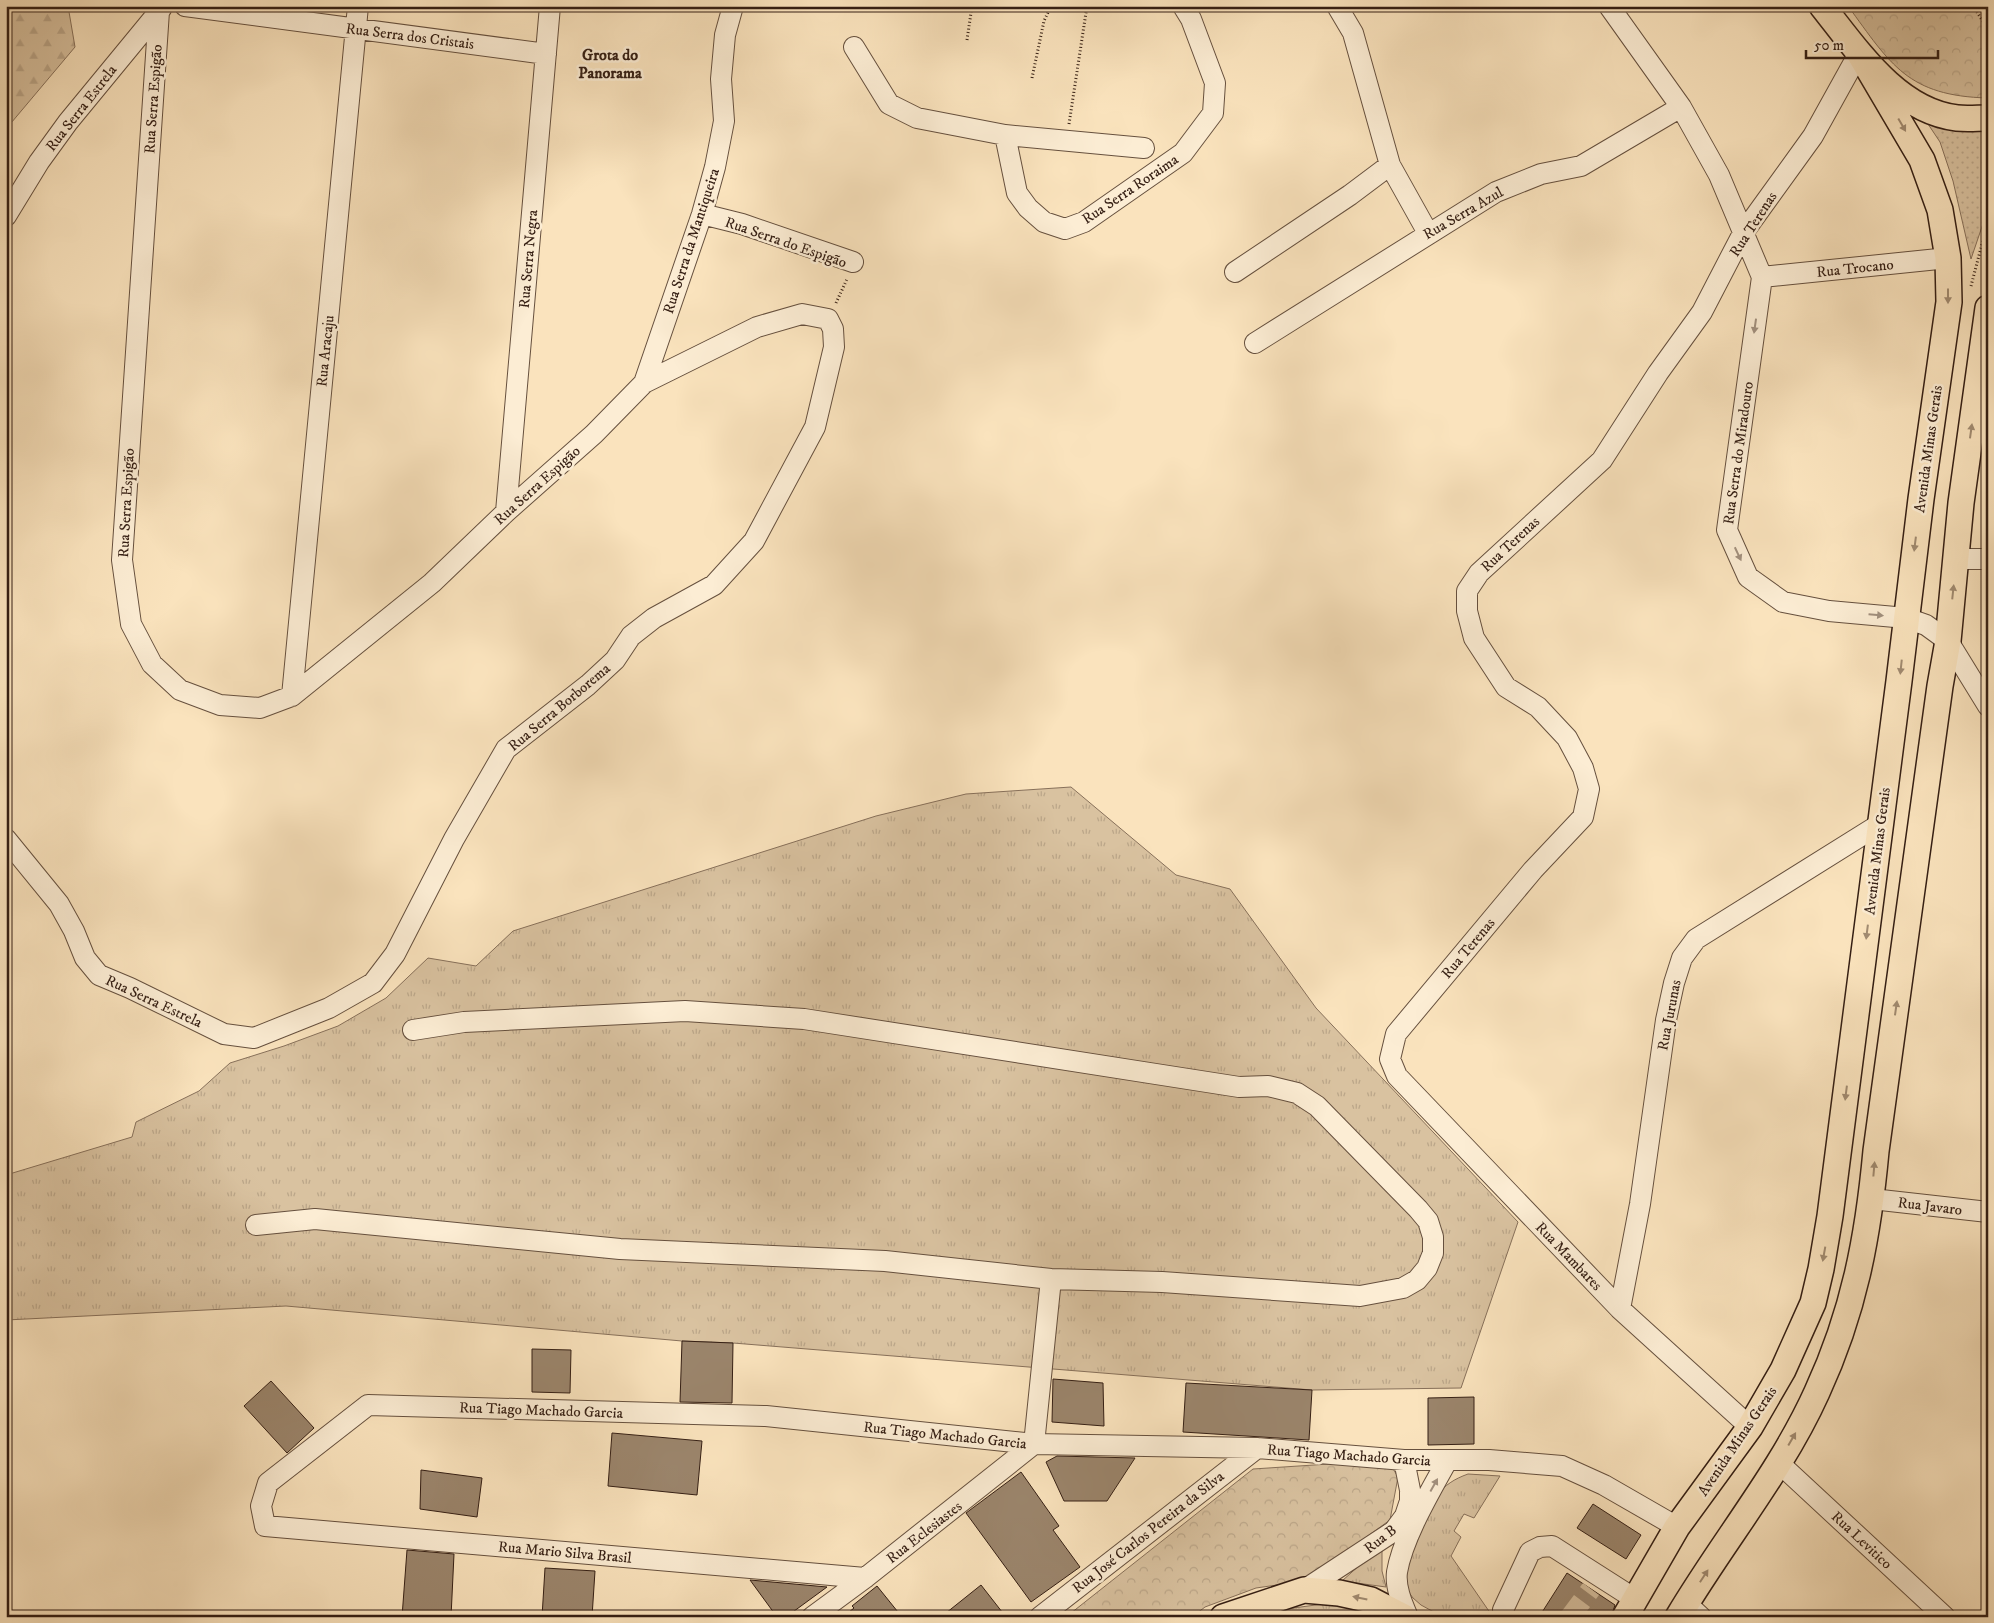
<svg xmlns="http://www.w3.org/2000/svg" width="1994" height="1623" font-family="'IM FELL DW Pica',serif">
<defs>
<pattern id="grass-tufts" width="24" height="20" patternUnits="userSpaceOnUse" patternTransform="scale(1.25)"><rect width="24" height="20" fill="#d9c2a0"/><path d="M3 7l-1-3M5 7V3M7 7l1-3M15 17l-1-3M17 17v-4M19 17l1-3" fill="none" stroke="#bba689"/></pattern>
<pattern id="forest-firs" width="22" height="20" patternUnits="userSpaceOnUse" patternTransform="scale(1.25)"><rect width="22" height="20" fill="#d9c2a0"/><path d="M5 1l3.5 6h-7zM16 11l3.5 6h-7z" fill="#bba689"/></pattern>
<pattern id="park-crowns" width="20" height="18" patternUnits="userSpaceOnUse" patternTransform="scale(1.25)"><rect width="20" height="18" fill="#d9c2a0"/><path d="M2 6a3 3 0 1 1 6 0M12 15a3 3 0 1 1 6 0" fill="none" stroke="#bba689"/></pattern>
<pattern id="garden-dots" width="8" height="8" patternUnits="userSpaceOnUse" patternTransform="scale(1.25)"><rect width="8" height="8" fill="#d9c2a0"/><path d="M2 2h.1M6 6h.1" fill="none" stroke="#bba689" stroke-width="1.8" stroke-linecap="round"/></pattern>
</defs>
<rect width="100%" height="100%" fill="#fae3bd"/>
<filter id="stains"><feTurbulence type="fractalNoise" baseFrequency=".004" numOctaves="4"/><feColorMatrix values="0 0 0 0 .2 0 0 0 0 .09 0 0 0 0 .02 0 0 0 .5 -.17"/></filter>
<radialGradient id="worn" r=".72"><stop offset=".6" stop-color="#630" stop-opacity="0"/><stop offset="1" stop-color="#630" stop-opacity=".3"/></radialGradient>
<path fill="url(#grass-tufts)" stroke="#87705a" d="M1071 787 1176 875 1230 889 1316 1008 1518 1222 1461 1388 1312 1390 733 1343 682 1341 286 1306 6 1320V1175L132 1137 136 1122 199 1091 230 1063 284 1046 338 1026 386 998 428 958 476 966 513 931 876 816 966 794Z
M1468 1474 1500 1476 1474 1518 1464 1514 1454 1531 1461 1537 1451 1556 1493 1617H1443L1421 1605 1413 1598 1407 1590 1405 1570 1436 1496C1445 1485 1454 1479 1468 1474Z
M1382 1545V1571L1386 1587 1342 1581Z
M1323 1604H1357L1393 1617H1262L1286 1609Z"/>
<path fill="url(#forest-firs)" stroke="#87705a" d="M6 6H68L75 47 6 129Z"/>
<path fill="url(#park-crowns)" stroke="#87705a" d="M1848 6H1988V98C1908 96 1891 65 1848 6Z
M1375 1461 1392 1467 1398 1477 1390 1520 1305 1581 1256 1588 1205 1607 1192 1617H1066L1253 1469Z"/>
<path fill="url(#garden-dots)" stroke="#87705a" d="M1924 118 1988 130V209L1971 259 1953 181 1940 142Z"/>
<path fill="#9b856c" stroke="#351f14" d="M682 1341 733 1343 732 1403 680 1402Z
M532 1349 571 1350 570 1393 532 1392Z
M1053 1379 1103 1383 1104 1426 1052 1422Z
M271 1381 314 1428 287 1453 244 1406Z
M1186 1383 1312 1390 1309 1440 1183 1432Z
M1474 1397V1444L1428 1445V1398Z
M612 1433 702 1441 697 1495 608 1486Z
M1057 1456 1135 1458 1107 1501H1064L1046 1462Z
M421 1470 482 1478 477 1517 420 1509Z
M1021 1472 1059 1526 1053 1530 1080 1567 1031 1602 966 1513Z
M1593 1504 1641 1535 1626 1559 1577 1528Z
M407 1550 454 1554 451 1617H402Z
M545 1568 595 1571 592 1617H542Z
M1567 1573 1615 1605 1611 1617H1539Z
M750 1580 827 1587 786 1617H777Z
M981 1585 1006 1617H941Z
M877 1586 902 1617H843L854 1608 852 1606Z"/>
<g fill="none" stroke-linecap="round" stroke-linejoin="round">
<path stroke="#d3bc9b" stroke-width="20" stroke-dasharray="20 10" stroke-linecap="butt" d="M1570 1617 1591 1589"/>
<defs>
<path id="minor" d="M185 6 546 54
M1609 6 1681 107 1719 175 1762 277
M854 47 889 104 917 118 1005 135 1017 193 1028 208 1044 222 1065 229 1084 222 1183 153 1213 113 1215 83 1191 19 1183 6
M1005 135 1144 148
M1390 165 1428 233
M702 214 742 224 853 262
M6 216 39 162 68 122 161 9
M1235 272 1350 195 1390 165 1353 33 1337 6
M1762 277 1727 530 1748 577 1783 602 1829 611 1906 618 1926 625 1948 641 1988 706
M1762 277 1948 258
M1255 343 1496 192 1541 174 1581 166 1681 107
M644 383 702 214 715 167 724 121 721 79 725 35 733 6
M506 512 550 6
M1957 559H1988
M292 696 358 6
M6 839 59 904 74 931 85 958 99 975 130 988 224 1034 254 1038 329 1008 373 983 395 954 454 839 506 749 588 685 615 660 631 636 654 618 714 585 754 541 815 427 834 347 833 329 828 319 802 314 757 327 644 383 594 434 506 512 432 583 292 696 260 708 220 705 180 690 152 664 131 624 122 560 159 11
M1872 1199 1988 1212
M256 1225 315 1219 620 1249 885 1261 1051 1279 1162 1282 1360 1296 1403 1288 1417 1280 1427 1268 1433 1253V1237L1428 1221 1418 1209 1317 1106 1297 1093 1268 1086 1239 1087 804 1019 685 1011 464 1022 413 1030
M1620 1309 1640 1204 1666 1020 1674 983 1682 958 1696 939 1880 824
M1750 1427 1620 1309 1397 1076 1390 1059 1396 1034 1533 870 1583 817 1589 789 1583 768 1567 738 1538 707 1506 687 1474 638 1467 611V591L1479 573 1602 460 1658 373 1702 312 1743 233 1813 136 1859 53
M1779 1463 1945 1617
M865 1578 265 1526 261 1506 268 1483 368 1405 766 1416 1034 1444 1257 1448 1404 1460H1489L1562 1466 1604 1485 1677 1527
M1304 1590 1394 1531 1405 1516 1410 1501V1490L1404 1460
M1686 1603 1701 1617
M812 1617 865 1578 1034 1444 1051 1279
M1040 1617 1257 1448
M1408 1617C1402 1603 1395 1587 1397 1572 1403 1537 1430 1492 1447 1461
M1505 1617 1503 1610 1530 1552 1540 1547 1552 1546 1635 1599"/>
<path id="major" d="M1822 6C1857 50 1897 111 1957 118 1967 119 1978 118 1988 118
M1223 1617 1304 1590 1339 1593 1371 1600 1404 1617
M1625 1617 1677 1527 1750 1427 1783 1370 1813 1303 1821 1269 1830 1216 1899 681 1921 499 1949 302 1948 258 1940 210 1922 160 1859 53
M1678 1617C1723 1541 1781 1472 1817 1392 1854 1312 1868 1238 1876 1151L1940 686 1948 641 1961 503 1988 308"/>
</defs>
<use href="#minor" stroke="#66503e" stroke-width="22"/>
<use href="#major" stroke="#351f14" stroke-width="28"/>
<path stroke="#351f14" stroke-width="3" stroke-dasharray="1 2.5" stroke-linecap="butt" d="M1973 6 1988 29
M967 40 972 6
M1032 78 1044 21 1051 6
M1069 124 1087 6
M1971 286 1988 221
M836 303 847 279"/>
<use href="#minor" stroke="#fcedd4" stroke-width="20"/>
<use href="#major" stroke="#fae3bd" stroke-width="25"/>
</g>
<defs><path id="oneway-solid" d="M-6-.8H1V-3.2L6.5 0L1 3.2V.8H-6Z" transform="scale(1.25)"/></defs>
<g fill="#a18b71">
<use href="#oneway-solid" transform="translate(1902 125) rotate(60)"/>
<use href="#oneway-solid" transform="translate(1948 296) rotate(90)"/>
<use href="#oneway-solid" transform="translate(1971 431) rotate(-82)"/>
<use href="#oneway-solid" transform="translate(1915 544) rotate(97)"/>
<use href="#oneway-solid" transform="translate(1953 592) rotate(-84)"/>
<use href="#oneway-solid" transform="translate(1901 667) rotate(96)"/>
<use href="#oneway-solid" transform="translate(1867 932) rotate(97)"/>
<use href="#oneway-solid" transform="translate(1896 1008) rotate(-82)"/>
<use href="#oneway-solid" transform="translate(1846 1093) rotate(97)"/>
<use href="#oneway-solid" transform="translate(1874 1169) rotate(-85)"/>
<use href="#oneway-solid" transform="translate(1824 1254) rotate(100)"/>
<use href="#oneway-solid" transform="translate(1792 1439) rotate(-60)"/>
<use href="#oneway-solid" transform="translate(1704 1576) rotate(-57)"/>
<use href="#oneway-solid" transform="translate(1360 1598) rotate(-168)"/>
</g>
<g fill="#a2907e">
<use href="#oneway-solid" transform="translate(1755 326) rotate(98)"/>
<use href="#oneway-solid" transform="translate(1738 554) rotate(65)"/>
<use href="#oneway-solid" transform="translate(1876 615) rotate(5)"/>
<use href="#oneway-solid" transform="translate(1434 1485) rotate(-61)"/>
</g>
<g text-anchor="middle" stroke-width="5" stroke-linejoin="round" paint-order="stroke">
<g font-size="15" fill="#351f14" stroke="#fcedd4">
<text transform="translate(410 36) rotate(7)" y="5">Rua Serra dos Cristais</text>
<text transform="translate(153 99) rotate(-86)" y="5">Rua Serra Espigão</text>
<text transform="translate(81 108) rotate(-52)" y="5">Rua Serra Estrela</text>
<text transform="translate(1130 189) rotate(-34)" y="5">Rua Serra Roraima</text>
<text transform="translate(1463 213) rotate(-30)" y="5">Rua Serra Azul</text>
<text transform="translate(1753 224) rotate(-57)" y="5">Rua Terenas</text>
<text transform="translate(691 241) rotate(-72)" y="5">Rua Serra da Mantiqueira</text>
<text transform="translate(786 242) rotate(19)" y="5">Rua Serra do Espigão</text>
<text transform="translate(528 259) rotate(-85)" y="5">Rua Serra Negra</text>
<text transform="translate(1855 268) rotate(-6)" y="5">Rua Trocano</text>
<text transform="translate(325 351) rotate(-84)" y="5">Rua Aracaju</text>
<text transform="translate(1928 449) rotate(-82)" y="5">Avenida Minas Gerais</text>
<text transform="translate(1738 453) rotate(-82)" y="5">Rua Serra do Miradouro</text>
<text transform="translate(537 485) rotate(-42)" y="5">Rua Serra Espigão</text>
<text transform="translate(126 503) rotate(-87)" y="5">Rua Serra Espigão</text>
<text transform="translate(1510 544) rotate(-43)" y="5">Rua Terenas</text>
<text transform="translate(559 707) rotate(-40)" y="5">Rua Serra Borborema</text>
<text transform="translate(1877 851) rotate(-83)" y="5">Avenida Minas Gerais</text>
<text transform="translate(1468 948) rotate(-50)" y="5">Rua Terenas</text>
<text transform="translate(154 1001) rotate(25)" y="5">Rua Serra Estrela</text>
<text transform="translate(1669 1015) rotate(-79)" y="5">Rua Jurunas</text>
<text transform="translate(1930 1206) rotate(7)" y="5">Rua Javaro</text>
<text transform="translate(1569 1256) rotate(46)" y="5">Rua Mambares</text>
<text transform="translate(541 1410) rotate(2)" y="5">Rua Tiago Machado Garcia</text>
<text transform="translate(945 1435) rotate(6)" y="5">Rua Tiago Machado Garcia</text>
<text transform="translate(1737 1441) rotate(-56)" y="5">Avenida Minas Gerais</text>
<text transform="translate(1349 1455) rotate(4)" y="5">Rua Tiago Machado Garcia</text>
<text transform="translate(924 1532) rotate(-38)" y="5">Rua Eclesiastes</text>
<text transform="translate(1148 1532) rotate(-38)" y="5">Rua José Carlos Pereira da Silva</text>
<text transform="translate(1380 1539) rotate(-38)" y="5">Rua B</text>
<text transform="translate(1862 1540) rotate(43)" y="5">Rua Levitico</text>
<text transform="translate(565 1552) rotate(5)" y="5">Rua Mario Silva Brasil</text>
</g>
<g font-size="16" font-weight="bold" fill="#351f14" stroke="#fcedd4">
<text x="610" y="60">Grota do<tspan x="610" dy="18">Panorama</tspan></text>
</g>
</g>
<rect width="1994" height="1623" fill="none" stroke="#fae3bd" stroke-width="25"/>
<rect x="8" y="8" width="1979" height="1608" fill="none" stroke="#351f14" stroke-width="2.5"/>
<rect x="12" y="12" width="1969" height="1598" fill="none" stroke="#351f14"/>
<path d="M1806 50v8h132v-8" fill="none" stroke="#351f14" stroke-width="2.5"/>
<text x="1814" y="50" font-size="15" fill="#351f14" stroke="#fcedd4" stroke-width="4" paint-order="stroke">50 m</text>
<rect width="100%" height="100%" filter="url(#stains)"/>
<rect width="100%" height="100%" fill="url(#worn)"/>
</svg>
